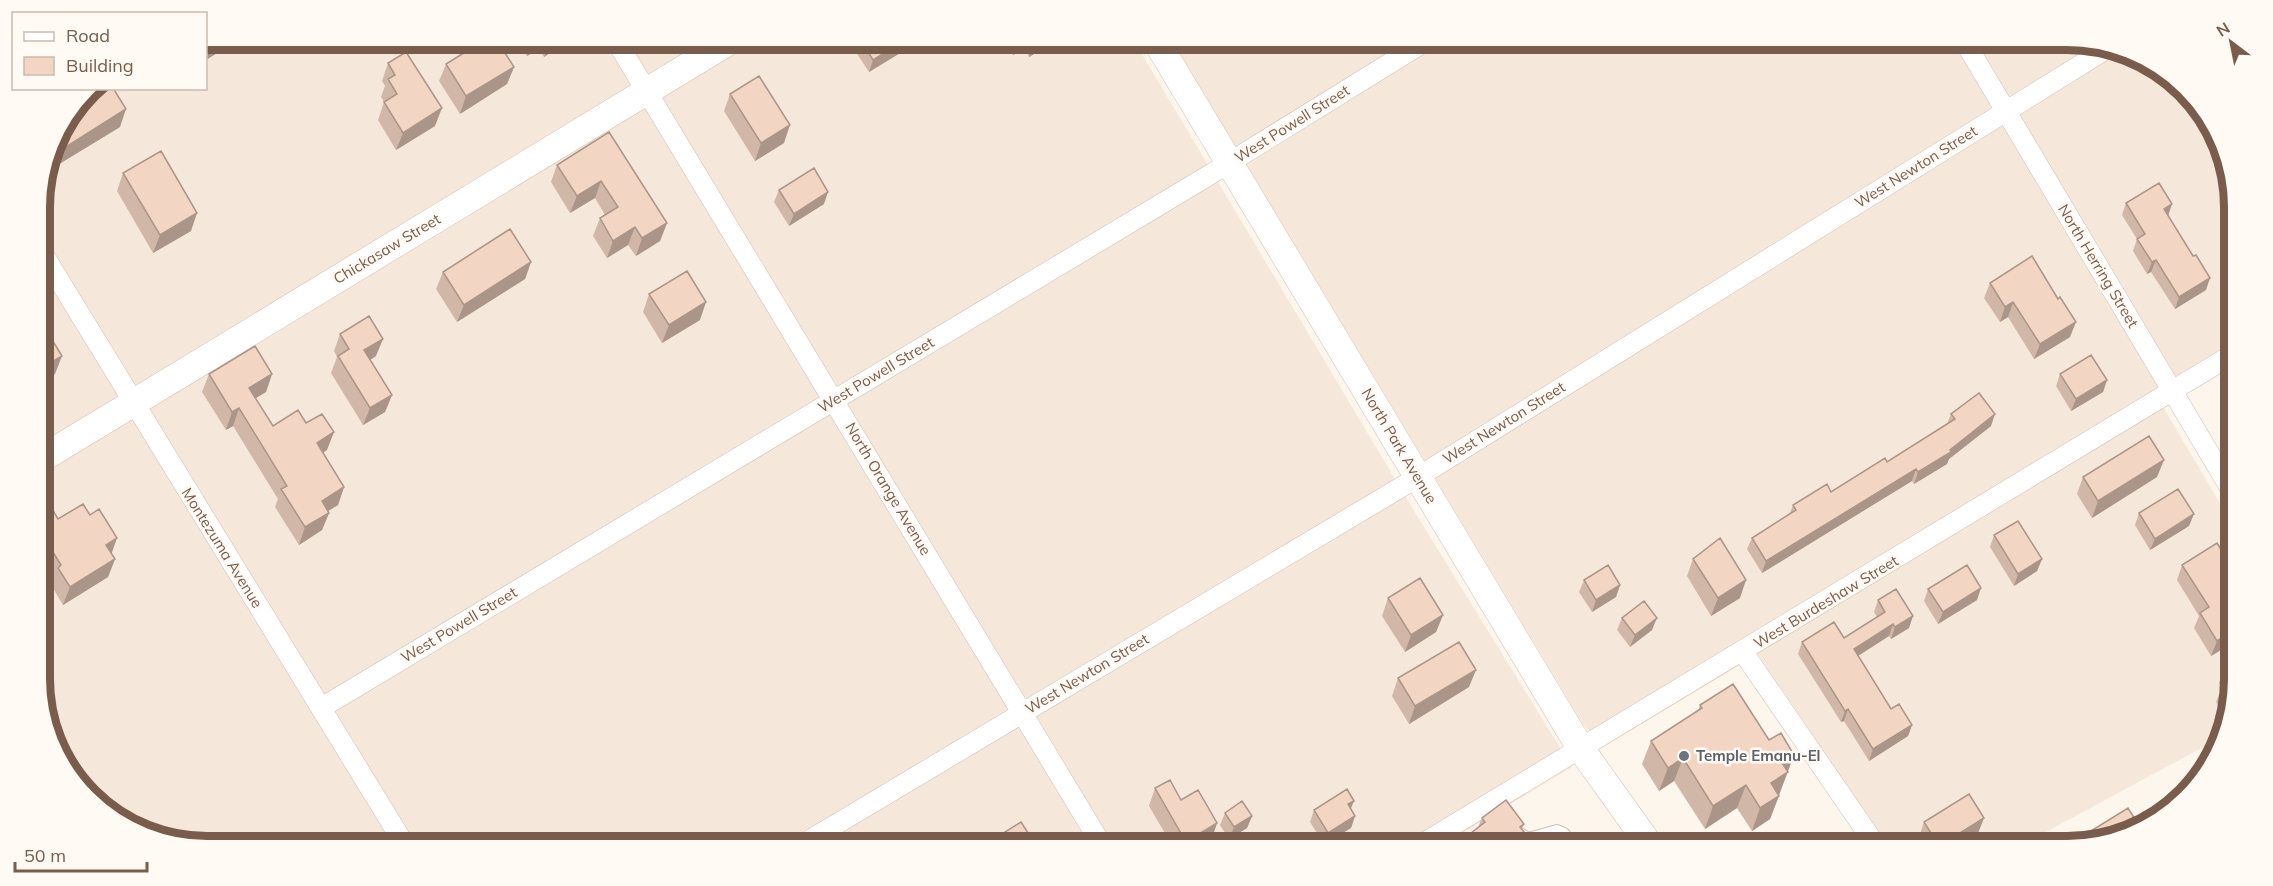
<svg xmlns="http://www.w3.org/2000/svg" width="2273" height="886" font-family="Mulish,sans-serif">
<rect width="100%" height="100%" fill="#fdf6ec"/>
<path fill="#f5e8da" d="M206 39H1133L1408 501 1572 767 1439 847H207L153 838 80 790 42 712 39 196 56 133 90 89 206 88Z
M1171 39H2066L2120 48 2199 104 2233 185V341L2153 390 2234 527V679L2225 733 2222 737 2018 847H1888L1758 654 1602 748 1583 724Z"/>
<g fill="none" stroke-linecap="round" stroke-linejoin="round">
<defs>
<path id="lane" d="M1517 831 1528 838 1557 830 1564 833 1575 847"/>
<path id="street" d="M615 39 1103 847
M1963 39 2233 493
M40 249 406 847
M1743 652 1877 847
M321 708 1206 177 1429 39
M798 847 1418 477 2111 46
M1417 847 2233 354"/>
<path id="secondary" d="M1155 39 1581 749 1651 847
M41 459 733 39"/>
</defs>
<use href="#lane" stroke="#d1beb0" stroke-width="12"/>
<use href="#street" stroke="#d1beb0" stroke-width="21"/>
<use href="#secondary" stroke="#d6c0b0" stroke-width="28"/>
<use href="#lane" stroke="#fff" stroke-width="10"/>
<use href="#street" stroke="#fff" stroke-width="20"/>
<use href="#secondary" stroke="#fff" stroke-width="27"/>
</g>
<path fill="#d1b7a8" d="M206 39H231L228 46 206 60Z
M516 39H568L566 42 544 57 539 49 527 56Z
M854 39H909L905 50 869 72 852 46Z
M1003 39H1058L1029 57 1024 48 1013 55Z
M388 63 435 126 396 150 378 120 384 102 381 97 385 86 382 81Z
M446 64 514 67 507 84 460 114 439 81Z
M730 94 784 143 755 161 724 111Z
M120 127 51 169 48 164 56 133Z
M609 132 667 223 660 241 636 256 628 245 607 258 593 236 600 218 605 215 595 198 570 213 551 182 557 165Z
M123 173 191 231 153 253 117 191Z
M779 190 824 204 789 226 774 202Z
M2126 203 2168 216 2206 290 2175 309 2151 272 2147 274 2133 251 2137 239 2122 215Z
M531 262 525 279 457 322 436 289 443 272Z
M1990 283 2058 299 2070 337 2034 359 2008 317 2000 322 1984 298Z
M649 294 700 320 662 343 643 312Z
M340 334 376 356 370 360 392 395 385 412 363 425 331 373 337 357 334 351Z
M209 374H272L266 392 255 398 273 426 306 423 327 450 323 453 344 487 338 505 328 511 329 513 322 530 299 545 275 507 278 499 233 426 226 430 202 392Z
M2060 374 2107 380 2103 392 2071 411 2056 386Z
M1951 414 1991 426 1949 459 1947 464 1914 484 1912 481 1762 573 1747 549 1752 538 1790 513 1793 505 1831 492 1887 462 1947 424Z
M2083 477H2157L2092 518 2077 494Z
M41 513 58 519 111 554 115 559 108 577 63 605 51 585 53 580 41 561Z
M2139 513 2189 526 2150 550 2135 525Z
M1994 535 2042 559 2037 571 2014 586 1990 547Z
M1693 559 1740 598 1711 616 1687 576Z
M2182 565 2234 642 2211 656 2194 628 2199 616 2177 580Z
M1584 580 1620 585 1616 597 1592 612 1579 592Z
M1928 589 1977 600 1938 624 1924 601Z
M1388 598 1443 615 1436 632 1405 652 1382 616Z
M1878 600 1909 628 1891 639 1889 636 1858 656 1891 709 1912 725 1908 736 1869 761 1844 721 1841 722 1798 654 1802 642 1844 638 1877 617 1874 612Z
M1622 618 1652 630 1630 647 1617 630Z
M2226 666 2234 679 2228 717 2226 718 2216 702 2222 687 2219 683Z
M1398 678 1469 687 1409 724 1392 696Z
M1700 705 1769 740 1794 755 1770 819 1752 831 1737 808 1705 829 1674 781 1659 791 1642 764 1651 741 1698 711Z
M1155 788 1181 800 1217 823 1211 841 1200 847H1173L1149 806Z
M1351 809 1355 816 1351 828 1324 844 1310 822 1314 810Z
M1225 813 1252 816 1247 828 1229 839 1220 825Z
M1482 818 1524 824 1522 829 1478 827Z
M1924 822 1977 836 1960 847H1922L1918 840Z"/>
<path fill="#aa9588" d="M217 39H231L228 46 206 60 211 43Z
M533 39H542L539 49 527 56Z
M550 39H568L566 42 544 57Z
M907 39H909L905 50 869 72 873 60Z
M1019 39H1028L1024 48 1013 55Z
M1036 39H1058L1029 57Z
M514 67 507 84 460 114 466 96Z
M442 108 435 126 396 150 403 133Z
M126 109 120 127 51 169 58 152Z
M790 125 784 143 755 161 761 143Z
M601 181 595 198 570 213 577 196Z
M828 192 824 204 789 226 794 214Z
M2172 204 2168 216 2164 209Z
M197 213 191 231 153 253 160 235Z
M667 223 660 241 636 256 642 238Z
M635 227 628 245 607 258 613 241Z
M2156 260 2151 272 2147 274 2152 262Z
M531 262 525 279 457 322 464 305Z
M2210 278 2206 290 2175 309 2179 297Z
M706 302 700 320 662 343 669 325Z
M2013 302 2008 317 2000 322 2005 307Z
M2076 322 2070 337 2034 359 2040 344Z
M383 339 376 356 358 368 364 350Z
M62 356 55 374 40 383V369Z
M272 374 266 392 243 406 249 388Z
M2107 380 2103 392 2071 411 2076 399Z
M392 395 385 412 363 425 370 408Z
M239 408 233 426 226 430 232 412Z
M1995 414 1991 426 1949 459 1947 464 1914 484 1918 472 1950 450Z
M334 432 327 450 310 460 317 443Z
M2164 460 2157 477 2092 518 2098 501Z
M1916 469 1912 481 1762 573 1766 561Z
M344 487 338 505 315 519 322 501Z
M329 513 322 530 299 545 305 527Z
M2194 514 2189 526 2150 550 2155 539Z
M117 538 111 555 106 545Z
M115 559 108 577 63 605 70 587Z
M2042 559 2037 571 2014 586 2018 574Z
M1746 580 1740 598 1711 616 1718 598Z
M1620 585 1616 597 1592 612 1596 600Z
M1981 588 1977 600 1938 624 1943 612Z
M1443 615 1436 632 1405 652 1411 635Z
M1913 616 1909 628 1891 639 1895 627Z
M1657 618 1652 630 1630 647 1635 635Z
M1893 624 1889 636 1850 661 1854 649Z
M2234 630V642L2211 656 2217 641Z
M1476 670 1469 687 1409 724 1415 706Z
M1848 709 1844 721 1841 722 1845 711Z
M1912 725 1908 736 1869 761 1873 749Z
M1794 755 1779 795 1762 806 1771 783 1782 763Z
M1683 758 1674 781 1659 791 1668 768Z
M1746 785 1737 808 1705 829 1713 806Z
M1779 796 1770 819 1752 831 1760 808Z
M1354 801 1349 813 1348 804Z
M1252 816 1247 828 1229 839 1234 827Z
M1355 816 1351 828 1324 844 1328 833Z
M1984 818 1977 836 1960 847H1939Z
M1217 823 1211 841 1200 847H1184L1186 842Z"/>
<path fill="#f3d5c3" stroke="#aa9588" stroke-width="1.5" d="M209 39H217L211 43Z
M486 39H496L514 67 466 96 446 64Z
M860 39H907L873 60Z
M406 52 442 108 403 133 384 102 397 94 388 79 395 75 388 63Z
M759 76 790 125 761 143 730 94Z
M90 88H113L126 109 58 152 53 144 56 133Z
M609 132 667 223 642 238 635 227 613 241 600 218 618 207 601 181 577 196 557 165Z
M161 151 197 213 160 235 123 173Z
M814 168 828 192 794 214 779 190Z
M2159 183 2172 204 2164 209 2193 256 2196 255 2210 278 2179 297 2156 260 2152 262 2137 239 2145 234 2126 203Z
M510 229 531 262 464 305 443 272Z
M2032 256 2058 299 2060 297 2076 322 2040 344 2013 302 2005 307 1990 283Z
M687 271 706 302 669 325 649 294Z
M369 316 383 339 364 350 392 395 370 408 338 356 349 349 340 334Z
M46 330 62 356 40 369V334Z
M255 346 272 374 249 388 273 426 298 410 306 423 322 414 334 432 317 443 344 487 322 501 329 513 305 527 281 489 287 486 239 408 232 412 209 374Z
M2091 355 2107 380 2076 399 2060 374Z
M1979 393 1995 414 1950 450 1951 452 1918 472 1916 469 1766 561 1752 538 1796 510 1793 505 1827 484 1831 492 1885 458 1887 462 1955 419 1951 414Z
M2149 436 2164 460 2098 501 2083 477Z
M2178 489 2194 514 2155 539 2139 513Z
M83 504 90 515 99 509 117 538 106 545 115 559 70 587 58 568 61 565 41 533V513L51 507 58 519Z
M2018 521 2042 559 2018 574 1994 535Z
M1720 538 1746 580 1718 598 1693 559Z
M2217 543 2234 570V630L2217 641 2200 613 2209 607 2182 565Z
M1608 565 1620 585 1596 600 1584 580Z
M1967 565 1981 588 1943 612 1928 589Z
M1420 578 1443 615 1411 635 1388 598Z
M1896 589 1913 616 1895 627 1893 624 1854 649 1891 709 1899 704 1912 725 1873 749 1848 709 1845 711 1802 642 1834 622 1844 638 1885 612 1878 600Z
M1644 601 1657 618 1635 635 1622 618Z
M1459 642 1476 670 1415 706 1398 678Z
M2234 661V679L2231 698 2223 685 2233 678 2226 666Z
M1733 684 1769 740 1781 733 1794 755 1782 763 1788 772 1771 783 1779 796 1760 808 1746 785 1713 806 1683 758 1668 768 1651 741 1702 708 1700 705Z
M1170 780 1181 800 1198 790 1217 823 1186 842 1155 788Z
M1347 789 1354 801 1348 804 1355 816 1328 833 1314 810Z
M1969 794 1984 818 1939 846 1924 822Z
M1506 800 1524 824 1520 827 1536 847H1453L1485 822 1482 818Z
M1242 801 1252 816 1234 827 1225 813Z
M2128 808 2138 824 2077 847H2065Z
M1021 822 1037 847H992L989 842Z"/>
<circle fill="#6b7280" stroke="#fffaf3" stroke-width="2" cx="1684" cy="756" r="6"/>
<g text-anchor="middle" stroke-width="5" stroke-linejoin="round" paint-order="stroke">
<g font-size="15" fill="#7a5c4d" stroke="#fffaf3">
<text transform="translate(1292 124) rotate(-32)" y="5">West Powell Street</text>
<text transform="translate(1916 167) rotate(-32)" y="5">West Newton Street</text>
<text transform="translate(387 249) rotate(-31)" y="5">Chickasaw Street</text>
<text transform="translate(2098 266) rotate(59)" y="5">North Herring Street</text>
<text transform="translate(876 375) rotate(-31)" y="5">West Powell Street</text>
<text transform="translate(1504 423) rotate(-32)" y="5">West Newton Street</text>
<text transform="translate(1399 446) rotate(59)" y="5">North Park Avenue</text>
<text transform="translate(888 489) rotate(59)" y="5">North Orange Avenue</text>
<text transform="translate(222 548) rotate(58)" y="5">Montezuma Avenue</text>
<text transform="translate(1826 602) rotate(-31)" y="5">West Burdeshaw Street</text>
<text transform="translate(459 625) rotate(-31)" y="5">West Powell Street</text>
<text transform="translate(1087 674) rotate(-31)" y="5">West Newton Street</text>
</g>
<g font-size="15" font-weight="bold" fill="#5b616d" stroke="#fffaf3" text-anchor="start">
<text x="1696" y="761">Temple Emanu-El</text>
</g>
</g>
<path d="M0 0H2273V886H0ZM207 50H2067A157 157 0 0 1 2224 207V679A157 157 0 0 1 2067 836H207A157 157 0 0 1 50 679V207A157 157 0 0 1 207 50Z" fill="#fffaf3" fill-rule="evenodd"/>
<path fill="none" stroke="#7a5c4d" stroke-width="8" d="M207 50H2067A157 157 0 0 1 2224 207V679A157 157 0 0 1 2067 836H207A157 157 0 0 1 50 679V207A157 157 0 0 1 207 50Z"/>
<rect x="12" y="12" width="195" height="78" fill="#fffaf3" stroke="#cabbb1" stroke-width="1.5"/>
<rect x="24" y="32" width="30" height="9" fill="#ffffff" stroke="#cabbb1" stroke-width="1.5"/>
<text x="66" y="42" font-size="18" fill="#7a5c4d">Road</text>
<rect x="24" y="57" width="30" height="18" fill="#f3d5c3" stroke="#cabbb1" stroke-width="1.5"/>
<text x="66" y="72" font-size="18" fill="#7a5c4d">Building</text>
<g transform="translate(2231 42) rotate(328)" stroke="#fffaf3" stroke-width="4.5" paint-order="stroke">
<path d="M0-4.5L10 22L0 15L-10 22Z" fill="#7a5c4d"/>
<text y="-9" font-size="16" font-weight="bold" text-anchor="middle" fill="#7a5c4d">N</text>
</g>
<path d="M15 862v9h132v-9" fill="none" stroke="#7a5c4d" stroke-width="3"/>
<text x="24" y="862" font-size="18" fill="#7a5c4d" stroke="#fffaf3" stroke-width="4.5" paint-order="stroke">50 m</text>
</svg>
